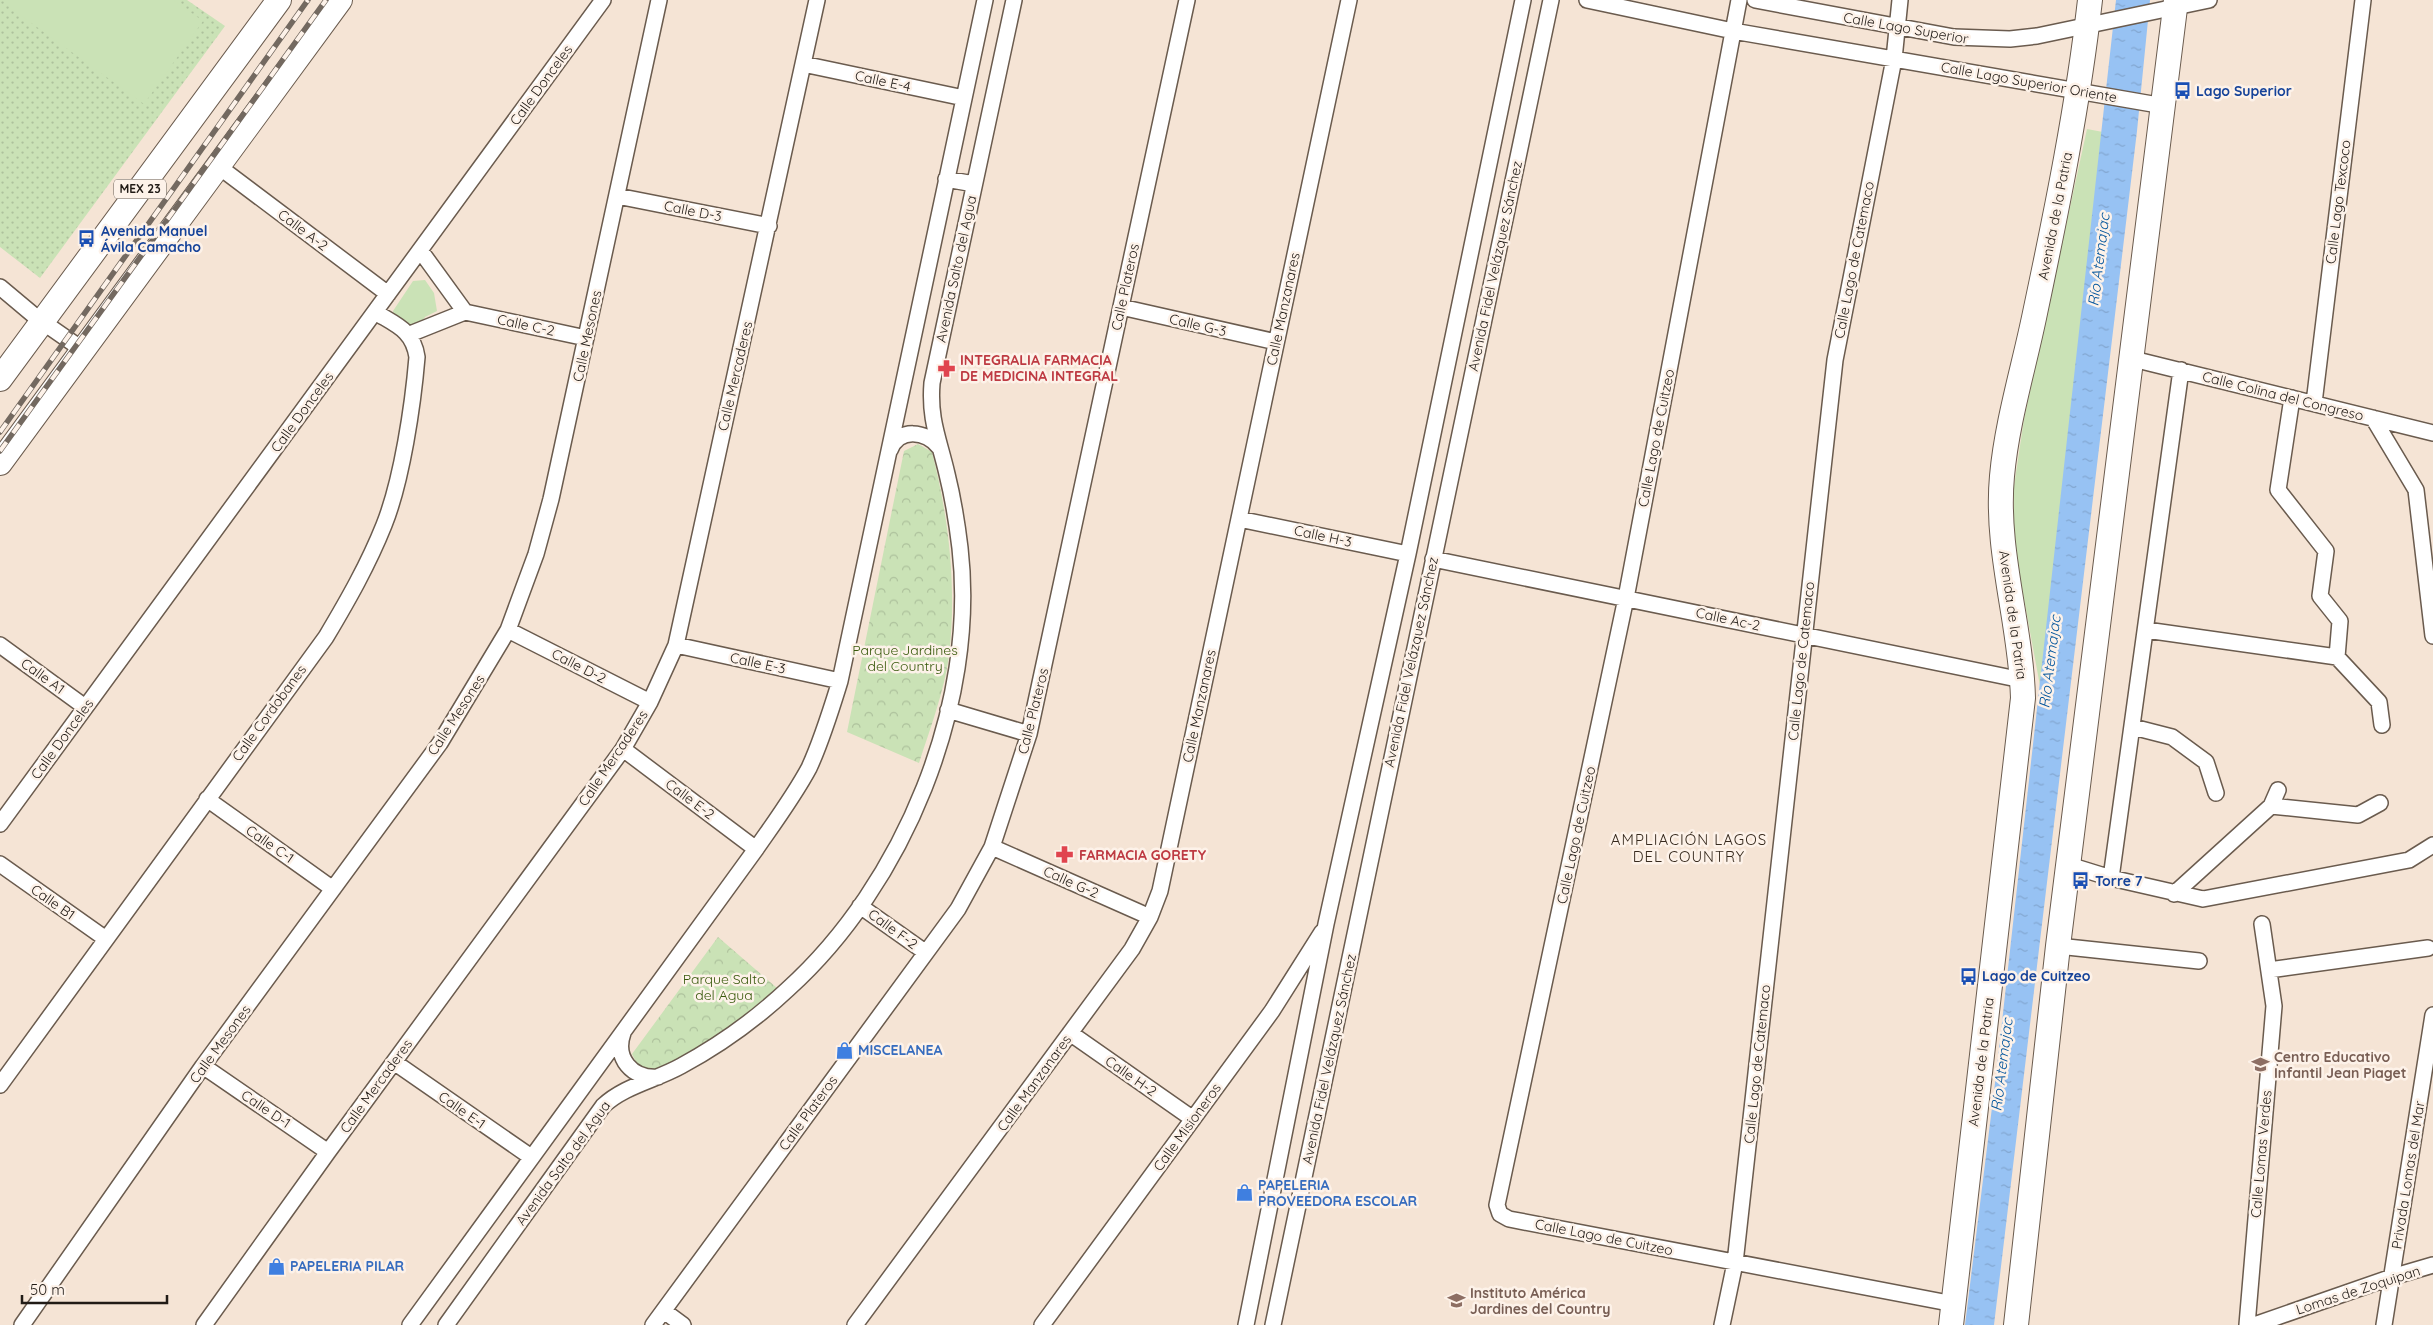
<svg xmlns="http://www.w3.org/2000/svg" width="2433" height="1325" font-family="Quicksand,sans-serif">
<defs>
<pattern id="grass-dots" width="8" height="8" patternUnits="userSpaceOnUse" patternTransform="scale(1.25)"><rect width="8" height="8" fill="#cae2b6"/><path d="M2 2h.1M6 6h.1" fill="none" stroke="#adc19c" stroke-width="1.8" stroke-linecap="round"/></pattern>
<pattern id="park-crowns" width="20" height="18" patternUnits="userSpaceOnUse" patternTransform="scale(1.25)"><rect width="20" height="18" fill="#cae2b6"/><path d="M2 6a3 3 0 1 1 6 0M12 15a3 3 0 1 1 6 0" fill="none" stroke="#adc19c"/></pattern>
<pattern id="water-ripples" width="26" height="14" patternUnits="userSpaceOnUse" patternTransform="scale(1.25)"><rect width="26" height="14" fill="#97c2f3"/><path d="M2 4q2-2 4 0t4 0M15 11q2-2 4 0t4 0" fill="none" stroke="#82a6d0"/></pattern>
</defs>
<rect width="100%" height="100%" fill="#f5e4d5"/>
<path fill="url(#grass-dots)" d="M0 0H187L225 26 40 278 0 247Z"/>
<path fill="url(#park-crowns)" d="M918 444 932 452C949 519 957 587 949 656 944 692 930 729 919 763L847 732 904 451Z
M718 937 777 988 723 1033 656 1072 640 1070 632 1054Z"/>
<path fill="#cae2b6" d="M8 0H173L203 21 144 104 9 7Z
M2087 129 2103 132 2040 686 2014 545V486L2024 419Z
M425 280 434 293 437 311 425 317 419 326 411 328 395 319 393 311 413 281Z"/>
<path fill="url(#water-ripples)" d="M2116 0H2150L2137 131 1994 1325H1965L1997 1067Z"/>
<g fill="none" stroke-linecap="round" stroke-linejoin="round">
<defs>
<path id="street" d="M1587 0 1733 31 2164 106
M1739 0 1626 598 1497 1205 1500 1214 1509 1219 1954 1304
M1755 0 1954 37 2010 39 2037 36 2209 0
M803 64 964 98
M218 166 388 294
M946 179 974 184
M617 196 769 226
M420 250 465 312
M0 287 37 318 83 350
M1121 307 1276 342
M410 334 465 312 586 338
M2133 359 2433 433
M2292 398 2278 490 2326 551 2320 596 2340 621 2337 657
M2314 403 2363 0
M2373 418 2416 490 2433 636
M890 450C899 427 926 431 939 447
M1239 519 1408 554
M1433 559 2022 680
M508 630 650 702
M2146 630 2337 657 2379 702 2382 725
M0 645 85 707
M676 645 840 681
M948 710 1029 734
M2133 727 2172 737 2206 762 2216 793
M623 749 756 849
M207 799 333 889
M2271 806 2358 815 2380 803
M0 824 603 0
M992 847 1150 917
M0 864 106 939
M2069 865 2111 878 2203 899 2409 860 2433 845
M2111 878 2181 370
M2174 894 2271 806 2278 790
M860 906 925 952
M2058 946 2199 961
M2269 970 2428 948
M623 1033C614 1058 632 1079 658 1077
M1070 1033 1193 1119
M394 1062 531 1157
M203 1066 328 1152
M0 1085 326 637C348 600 368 565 384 525 402 480 413 405 417 357 413 330 396 325 375 312
M664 1311 683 1325
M22 1325 203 1066 440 743 508 630 536 554 551 499 659 0
M204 1325 328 1152 623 749 650 702 676 645 817 0
M410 1325 756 849C774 823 794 796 809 768 822 740 831 710 840 681L985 0
M446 1325 603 1106C624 1086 656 1080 681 1066 720 1045 756 1019 788 989 904 884 978 704 960 548 957 523 953 498 947 474 939 439 929 420 932 383L1014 0
M653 1325 958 909 992 847 1029 734 1187 0
M855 1325 1132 949 1150 917 1160 891 1349 0
M1042 1325 1272 1011 1322 932
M1246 1325 1326 924 1408 554 1523 0
M1273 1325 1551 0
M1722 1325 1735 1263 1835 360 1894 59 1900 0
M2247 1325 2274 1006 2262 924
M2254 1325 2392 1277 2433 1265
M2384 1325 2433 1015"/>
<path id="primary" d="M0 379 279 0
M0 463 340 0
M1951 1325 2023 698C2021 624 1995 551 2002 476 2007 421 2024 367 2035 313 2057 209 2078 106 2090 0
M2016 1325 2058 946 2176 0"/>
</defs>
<use href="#street" stroke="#6a5b4e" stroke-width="18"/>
<use href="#primary" stroke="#6a5b4e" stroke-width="26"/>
<use href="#street" stroke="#fff" stroke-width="15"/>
<use href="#primary" stroke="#fff" stroke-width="24"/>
<defs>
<path id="rail" d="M0 432 308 0
M0 451 326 0"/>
</defs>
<use href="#rail" stroke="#736960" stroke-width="5.5"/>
<use href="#rail" stroke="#fdf2e9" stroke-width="4" stroke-dasharray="11" stroke-linecap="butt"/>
</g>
<defs>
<symbol id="bus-bare" viewBox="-9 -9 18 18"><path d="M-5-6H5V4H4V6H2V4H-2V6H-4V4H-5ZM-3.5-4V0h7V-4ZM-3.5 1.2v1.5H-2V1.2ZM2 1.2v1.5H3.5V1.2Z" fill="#1a4fb4" stroke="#fdf2e9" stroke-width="2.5" paint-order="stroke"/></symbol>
<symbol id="pharmacy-bare" viewBox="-9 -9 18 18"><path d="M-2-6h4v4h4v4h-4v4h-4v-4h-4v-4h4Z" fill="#e0444e" stroke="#fdf2e9" stroke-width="2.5" paint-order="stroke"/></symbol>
<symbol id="shop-bare" viewBox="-9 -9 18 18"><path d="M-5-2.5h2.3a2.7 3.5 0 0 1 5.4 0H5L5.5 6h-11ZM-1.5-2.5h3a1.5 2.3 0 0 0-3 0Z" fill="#3f7fe0" stroke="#fdf2e9" stroke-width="2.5" paint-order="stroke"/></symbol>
<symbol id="school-bare" viewBox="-9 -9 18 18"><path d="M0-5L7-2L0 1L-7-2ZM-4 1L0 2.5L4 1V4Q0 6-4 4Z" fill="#8d6e63" stroke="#fdf2e9" stroke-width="2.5" paint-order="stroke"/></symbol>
</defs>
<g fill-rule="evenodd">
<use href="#bus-bare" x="2170" y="78" width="25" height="25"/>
<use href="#bus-bare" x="74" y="226" width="25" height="25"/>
<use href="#pharmacy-bare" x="934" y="356" width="25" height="25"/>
<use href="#pharmacy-bare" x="1052" y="842" width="25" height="25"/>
<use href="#bus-bare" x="2068" y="868" width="25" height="25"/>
<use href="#bus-bare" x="1956" y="964" width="25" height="25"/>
<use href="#shop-bare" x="832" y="1038" width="25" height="25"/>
<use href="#school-bare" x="2248" y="1052" width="25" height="25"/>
<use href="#shop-bare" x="1232" y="1180" width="25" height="25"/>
<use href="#shop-bare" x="264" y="1254" width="25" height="25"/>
<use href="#school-bare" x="1444" y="1288" width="25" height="25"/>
</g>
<g text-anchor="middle" stroke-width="5" stroke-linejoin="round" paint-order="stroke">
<rect fill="#fdf2e9" stroke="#635c55" stroke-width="1" x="114" y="179.5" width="52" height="19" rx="4"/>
<g font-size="12" font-weight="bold" fill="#211b16">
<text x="140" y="193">MEX 23</text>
</g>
<g font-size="14" fill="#211b16" stroke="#fdf2e9">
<text transform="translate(1906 28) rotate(10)" y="5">Calle Lago Superior</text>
<text transform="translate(883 81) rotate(12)" y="5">Calle E-4</text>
<text transform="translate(2029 82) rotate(10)" y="5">Calle Lago Superior Oriente</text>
<text transform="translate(541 85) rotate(-54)" y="5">Calle Donceles</text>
<text transform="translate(2338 202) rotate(-83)" y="5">Calle Lago Texcoco</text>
<text transform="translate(693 211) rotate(11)" y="5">Calle D-3</text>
<text transform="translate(2055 216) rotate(-79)" y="5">Avenida de la Patria</text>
<text transform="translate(303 230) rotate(37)" y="5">Calle A-2</text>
<text transform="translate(1854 260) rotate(-79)" y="5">Calle Lago de Catemaco</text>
<text transform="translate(1495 266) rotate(-78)" y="5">Avenida Fidel Velázquez Sánchez</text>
<text transform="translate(956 269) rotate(-78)" y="5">Avenida Salto del Agua</text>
<text transform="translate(1125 287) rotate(-78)" y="5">Calle Plateros</text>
<text transform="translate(1283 309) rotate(-78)" y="5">Calle Manzanares</text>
<text transform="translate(526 325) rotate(12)" y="5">Calle C-2</text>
<text transform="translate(1198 325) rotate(13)" y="5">Calle G-3</text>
<text transform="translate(587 336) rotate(-78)" y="5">Calle Mesones</text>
<text transform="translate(735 376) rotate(-77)" y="5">Calle Mercaderes</text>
<text transform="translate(2283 396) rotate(14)" y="5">Calle Colina del Congreso</text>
<text transform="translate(302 412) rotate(-54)" y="5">Calle Donceles</text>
<text transform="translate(1656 438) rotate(-79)" y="5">Calle Lago de Cuitzeo</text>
<text transform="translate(1323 536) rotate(12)" y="5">Calle H-3</text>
<text transform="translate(2013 615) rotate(82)" y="5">Avenida de la Patria</text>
<text transform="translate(1728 619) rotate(12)" y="5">Calle Ac-2</text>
<text transform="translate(1801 661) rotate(-84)" y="5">Calle Lago de Catemaco</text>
<text transform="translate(1411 662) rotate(-78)" y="5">Avenida Fidel Velázquez Sánchez</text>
<text transform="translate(758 663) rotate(12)" y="5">Calle E-3</text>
<text transform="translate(579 666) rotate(27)" y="5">Calle D-2</text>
<text transform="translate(43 676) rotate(36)" y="5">Calle A1</text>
<text transform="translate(1199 706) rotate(-78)" y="5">Calle Manzanares</text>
<text transform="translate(1033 711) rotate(-76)" y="5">Calle Plateros</text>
<text transform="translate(269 713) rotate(-54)" y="5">Calle Cordobanes</text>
<text transform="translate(456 715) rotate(-57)" y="5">Calle Mesones</text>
<text transform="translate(62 739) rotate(-54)" y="5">Calle Donceles</text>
<text transform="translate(613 758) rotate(-56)" y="5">Calle Mercaderes</text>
<text transform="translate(690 799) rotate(37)" y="5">Calle E-2</text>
<text transform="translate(1576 835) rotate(-78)" y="5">Calle Lago de Cuitzeo</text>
<text transform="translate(270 844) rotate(35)" y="5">Calle C-1</text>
<text transform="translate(1071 882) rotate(24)" y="5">Calle G-2</text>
<text transform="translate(53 902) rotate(35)" y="5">Calle B1</text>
<text transform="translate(893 929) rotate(36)" y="5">Calle F-2</text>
<text transform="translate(220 1044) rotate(-54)" y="5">Calle Mesones</text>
<text transform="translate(1329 1059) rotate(-78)" y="5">Avenida Fidel Velázquez Sánchez</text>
<text transform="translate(1981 1062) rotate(-83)" y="5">Avenida de la Patria</text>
<text transform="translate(1757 1064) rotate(-84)" y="5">Calle Lago de Catemaco</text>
<text transform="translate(1131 1076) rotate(35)" y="5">Calle H-2</text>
<text transform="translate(1034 1083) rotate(-54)" y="5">Calle Manzanares</text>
<text transform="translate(376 1086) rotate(-54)" y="5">Calle Mercaderes</text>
<text transform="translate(266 1109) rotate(34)" y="5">Calle D-1</text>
<text transform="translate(462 1110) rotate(35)" y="5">Calle E-1</text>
<text transform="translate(808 1113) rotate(-54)" y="5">Calle Plateros</text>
<text transform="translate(1187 1127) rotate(-54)" y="5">Calle Misioneros</text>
<text transform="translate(2261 1154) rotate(-85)" y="5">Calle Lomas Verdes</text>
<text transform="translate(563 1163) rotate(-54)" y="5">Avenida Salto del Agua</text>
<text transform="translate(2408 1175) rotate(-81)" y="5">Privada Lomas del Mar</text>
<text transform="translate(1604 1237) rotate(11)" y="5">Calle Lago de Cuitzeo</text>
<text transform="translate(2358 1290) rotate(-18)" y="5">Lomas de Zoquipan</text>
</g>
<g font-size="14" font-weight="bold" fill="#164399" stroke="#fdf2e9" text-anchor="start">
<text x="2196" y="96">Lago Superior</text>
<text x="101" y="236">Avenida Manuel<tspan x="101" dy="16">Ávila Camacho</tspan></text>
<text x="2095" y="886">Torre 7</text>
<text x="1982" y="981">Lago de Cuitzeo</text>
</g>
<g font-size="14" font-weight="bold" fill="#be3a42" stroke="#fdf2e9" text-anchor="start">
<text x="960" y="365">INTEGRALIA FARMACIA<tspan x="960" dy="16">DE MEDICINA INTEGRAL</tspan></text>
<text x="1079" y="860">FARMACIA GORETY</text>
</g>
<g font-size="14" fill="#37580a" stroke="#fdf2e9">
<text x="905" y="655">Parque Jardines<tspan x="905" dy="16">del Country</tspan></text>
<text x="724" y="984">Parque Salto<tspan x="724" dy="16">del Agua</tspan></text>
</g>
<g font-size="14" font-weight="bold" fill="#366cbe" stroke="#fdf2e9" text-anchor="start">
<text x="858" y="1055">MISCELANEA</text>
<text x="1258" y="1190">PAPELERIA<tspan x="1258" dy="16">PROVEEDORA ESCOLAR</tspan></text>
<text x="290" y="1271">PAPELERIA PILAR</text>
</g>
<g font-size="14" font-weight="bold" fill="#785e54" stroke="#fdf2e9" text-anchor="start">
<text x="2274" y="1062">Centro Educativo<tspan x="2274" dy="16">Infantil Jean Piaget</tspan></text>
<text x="1470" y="1298">Instituto América<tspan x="1470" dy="16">Jardines del Country</tspan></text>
</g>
<g font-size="15" font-style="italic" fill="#00549c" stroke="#fdf2e9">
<text transform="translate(2099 260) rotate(-83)" y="5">Río Atemajac</text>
<text transform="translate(2050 662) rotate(-83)" y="5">Río Atemajac</text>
<text transform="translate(2002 1065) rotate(-83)" y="5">Río Atemajac</text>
</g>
<g font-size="15" letter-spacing="1" fill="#372a1e" stroke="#fdf2e9">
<text x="1689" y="845">AMPLIACIÓN LAGOS<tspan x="1689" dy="17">DEL COUNTRY</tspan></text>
</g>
</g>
<path d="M22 1295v8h145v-8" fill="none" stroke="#211b16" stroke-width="2.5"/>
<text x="30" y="1295" font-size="15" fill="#211b16" stroke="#fdf2e9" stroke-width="4" paint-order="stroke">50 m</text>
</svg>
